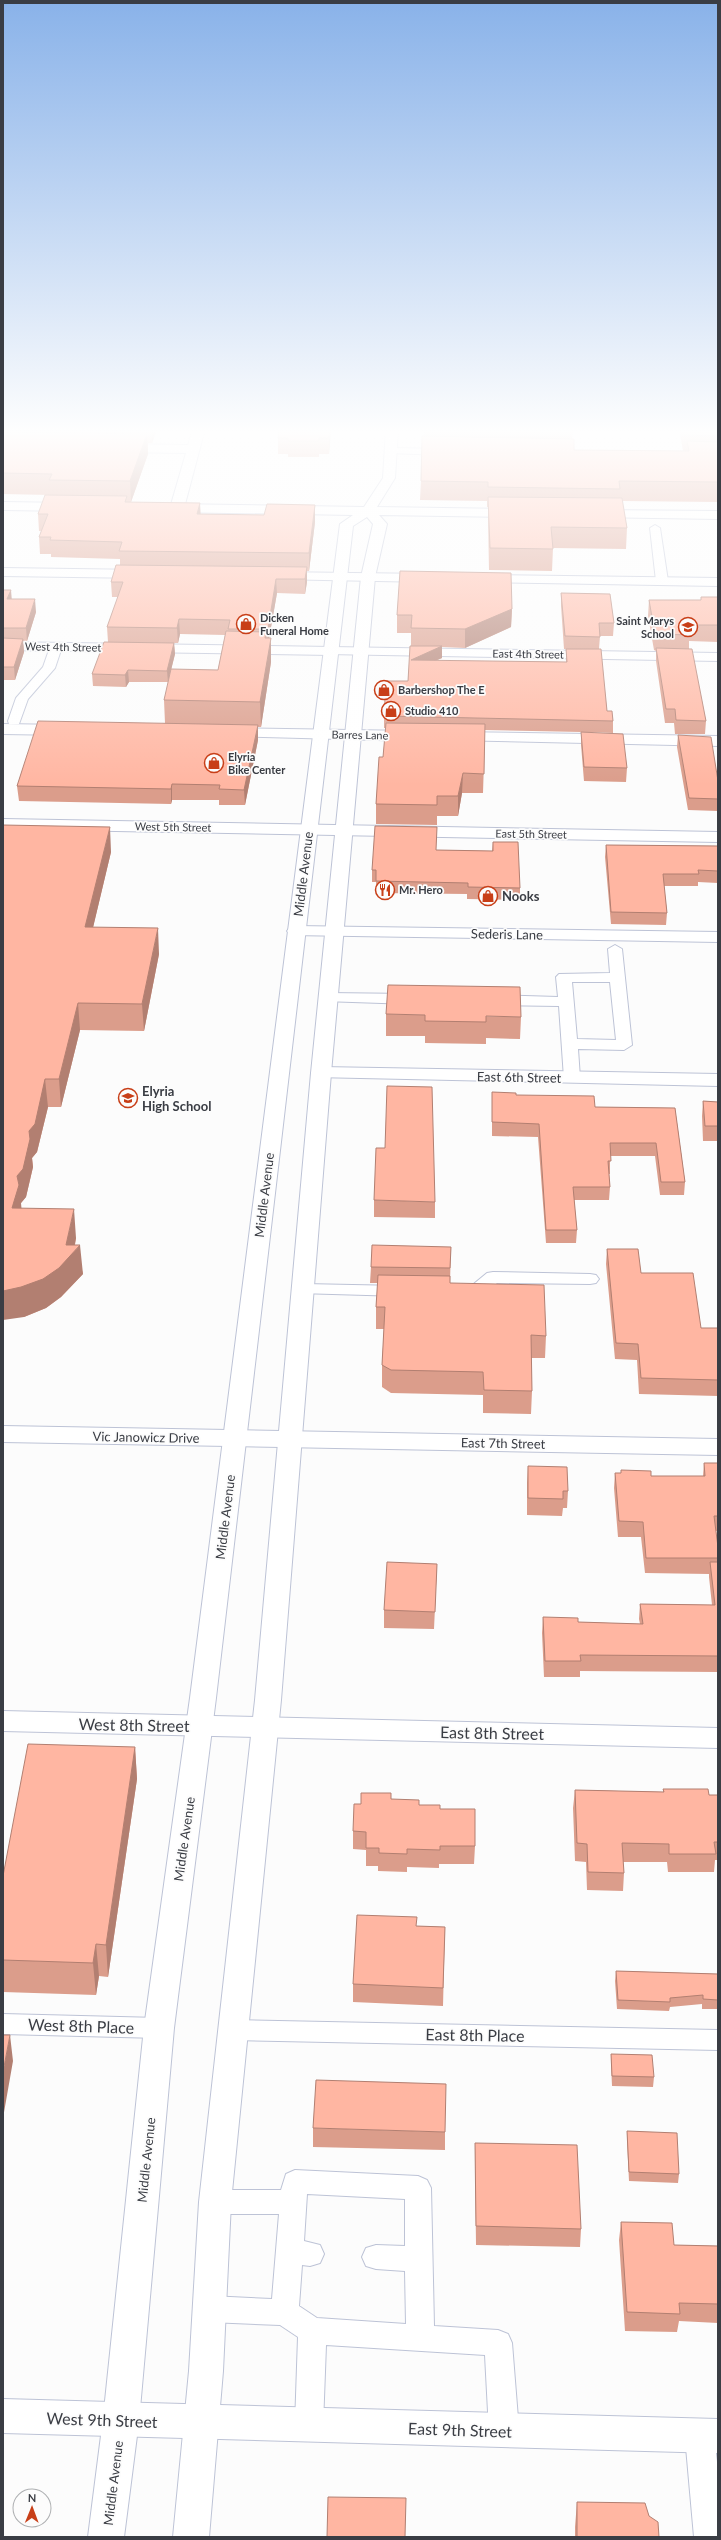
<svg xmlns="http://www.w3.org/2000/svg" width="721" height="2540" font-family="Lato,sans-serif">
<rect width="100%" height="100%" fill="#fcfcfc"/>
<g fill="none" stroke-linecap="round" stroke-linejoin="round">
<defs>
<path id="service" d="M391 448 445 449 450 452 445 455 387 453 386 451Z
M655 525 660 528 668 581 662 584 656 581 650 528Z
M56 643 62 647 55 668 28 699 19 724H9L8 721 16 698 43 667 50 647Z
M615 945 622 949 632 1045 624 1050 578 1049 580 1078 578 1081H566L564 1078 559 1006 495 1005 487 1000 495 995 558 997 556 977 559 974 610 973 608 949ZM572 982H610L616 1040 577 1039Z
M328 993 411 994 419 999 411 1004 323 1001 320 998 323 995Z
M493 1272 590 1274 596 1275 599 1279 596 1283 590 1284 497 1283C484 1293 476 1300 459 1296L456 1292 459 1288 470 1287 487 1273Z
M304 1284 401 1286 407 1287 410 1291 407 1295 401 1296 298 1293 295 1289 298 1285Z
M3 2014 159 2018 168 2021 172 2028 168 2035 159 2038 3 2034Z
M232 2020 718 2030V2050L232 2040 223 2037 219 2030 223 2023Z
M295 2170 418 2176 427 2180 431 2188 434 2326 498 2330 508 2334 512 2343 519 2431 514 2441 504 2445 494 2441 489 2431 485 2355 326 2345 323 2425 319 2435 309 2439 299 2435 295 2425 298 2337 280 2325 209 2322 199 2318 195 2309 199 2300 209 2296 272 2299 279 2214H215L206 2210 202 2202 206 2194 215 2190H281L286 2174ZM307 2194 405 2199V2246L376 2245 366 2248 362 2257 366 2266 376 2269 405 2271 406 2324 317 2318 299 2306 302 2265 310 2266 320 2263 324 2254 320 2245 304 2241Z
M700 2422 710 2426C721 2458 718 2502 718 2537H694L685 2436 690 2426Z"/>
<path id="minor" d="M193 429H205L184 508 177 512 170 508 186 453 117 452 111 448 117 444 188 445Z
M3 568 144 570 151 574 144 578 3 576Z
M276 572 430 574 437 578 430 582 271 579 269 576Z
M482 575 718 578V586L477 582 475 579 477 576Z
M3 642 331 647 338 651 331 655 3 650Z
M3 724 65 725 73 730 65 735 3 734Z
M229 728 415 731 423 736 415 741 223 736 221 733Z
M455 732 718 736V746L449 740 447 737Z
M3 819 718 832V842L3 829Z
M296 926 718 932V942L290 935 287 931 290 927Z
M321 1067 718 1074V1086L314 1077 311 1073 314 1069Z
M3 1426 718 1439V1455L3 1442Z
M3 1711 718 1728V1748L3 1731Z
M3 2399 718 2419V2453L3 2433Z"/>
<path id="tertiary" d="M331 647 718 653V661L326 654 324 651Z"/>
<path id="secondary" d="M386 429H398L395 478 377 507 517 509 524 513 517 517 379 515 387 524 375 577 331 1073 281 1700 231 2202 223 2371 209 2537H173L189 2371 199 2202 255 1700 311 1073 361 577 373 524 367 517 353 526 216 1698 174 2028 139 2420 124 2537H88L103 2420 144 2028 190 1698 340 524 353 515 171 512 164 508 171 504 364 507 383 478Z
M3 502 71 503 78 507 71 511 3 510Z
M595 510 718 511V519L590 517 588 514 590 511Z"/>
</defs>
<use href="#service" stroke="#bdc3d6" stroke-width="2"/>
<use href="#minor" stroke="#bdc3d6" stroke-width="2"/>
<use href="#tertiary" stroke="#bdc3d6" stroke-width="2"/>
<use href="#secondary" stroke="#bdc3d6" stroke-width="2"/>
<use href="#service" fill="#fff" fill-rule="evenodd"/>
<use href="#minor" fill="#fff" fill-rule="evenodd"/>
<use href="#tertiary" fill="#fff" fill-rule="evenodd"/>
<use href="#secondary" fill="#fff" fill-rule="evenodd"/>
</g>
<path fill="#db9d8b" d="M7 429H156V432L152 443H148V454L131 502 200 503V514L264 515 315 505V522L309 571H307V582L305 594 277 593 269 638 271 662 261 727H258V740L245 805H219V800H172L171 804 19 801 17 786 165 723 164 700 218 670 225 635 180 634 178 643H174L175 654 168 682H129L126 687 93 686 92 674 108 642 107 627 118 597H112L111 582 120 565V559L51 557V554H40L39 537 41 531H39L38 514 50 495 3 494V432H8Z
M279 429H331L329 454H319V457H288V454H278V438Z
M424 429H573L572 439 574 450 683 451 679 429H718V502L622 501 627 528 626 549 553 548 552 571 489 570 488 518V507H487V501L420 500 421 481Z
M3 590H11V599L36 612 27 641H23L24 652 15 680H3Z
M561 593 614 623 613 636H600L599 649 607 711 613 721V733L592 732 627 768 626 782 584 781 581 745V732L485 730 483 793H462L458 816H437V825L376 824V804L383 757 386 728H384V716L408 681 411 646V633H397V615L512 609 511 627 465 648 442 647V658L435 661 566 662V649H564L561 606Z
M701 597H718V642L689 641V649L706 721 705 734H675L674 723H665L656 661V651L654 650 648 616 649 600H701Z
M678 735 718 781V811L688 810 677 747Z
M3 825 111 852 93 927 159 954 144 1031 80 1030 61 1107H48L37 1152 32 1158 33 1167 26 1197 21 1203V1208L76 1238 75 1245 83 1274 61 1297 46 1308 24 1317Z
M493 842 520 888V900L467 899V894L376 893V882H372V870L436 850 492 851Z
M606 845 718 846V883L698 882V886H664L667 913 666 925 611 924 605 857Z
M386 1014 521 1017 520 1039 486 1038V1044L425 1043V1036H386Z
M492 1092 595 1107 675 1108 685 1182 684 1195H660L655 1156H610V1174H609L610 1187 609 1200H574L577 1230 576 1243H546L538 1137 492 1136Z
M703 1101 718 1102V1141H703L702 1116Z
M374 1200 435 1202V1218L374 1217Z
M451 1247 450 1283 546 1336 545 1358H531L532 1391 531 1414 483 1413V1395L391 1393 382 1387V1365L384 1329H376V1307L378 1283H370L371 1267Z
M607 1249 641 1273 701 1328H718V1396L639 1394 637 1360 615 1359 606 1264Z
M704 1463H718V1531H716L718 1547V1672L580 1671V1677H544L542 1633 543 1617 578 1622 640 1624 639 1619 640 1604 712 1605 709 1577V1574L645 1573 641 1537H618L614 1488 615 1473H621V1470L651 1476H703Z
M528 1466 568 1491 567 1508H563L562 1516 527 1515V1483Z
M437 1564 434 1629 384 1628V1610Z
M135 1747 137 1779 108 1977 99 1976 96 1995 3 1992V1876Z
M663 1789 709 1795H718V1860H715L714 1872H668L667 1862H623L624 1873 623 1891 587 1890 586 1862 575 1861 573 1808 575 1790 663 1792Z
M361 1804 419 1805 440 1809 475 1846 474 1864H439V1868L407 1867V1872L378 1871V1866H366V1850L353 1849V1831Z
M417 1926 445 1927 443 2006 353 2002V1984Z
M616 1971 718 1974V2009H702V2004L670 2007 669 2011 617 2009 615 1981Z
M611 2054 654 2077 653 2087 612 2086 611 2063Z
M313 2128 445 2132V2150L313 2147Z
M627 2131 679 2174 678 2183 629 2181 627 2141Z
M475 2143 581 2229 580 2247 476 2245 475 2162Z
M621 2222 674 2245 718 2246V2323L679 2321 677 2332 625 2331 619 2240Z
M577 2502 649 2516 659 2537H575V2527Z"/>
<path fill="#b27f71" d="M151 429H156V432L152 443Z
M330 429H331L329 454V438Z
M147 434 148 454 131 502 130 481Z
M200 503 201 520 197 514Z
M315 505V522L309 571V553Z
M307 567V582L305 594V579Z
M276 579 277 593 268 645V629Z
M11 590 12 602 7 599Z
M35 599 36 612 27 641 26 628Z
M512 609 511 627 465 648V629Z
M179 619 180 634 178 643 177 628Z
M271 638V662L261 727 260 702Z
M23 639 24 652 15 680 14 667Z
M174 643 175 654 168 682 167 671Z
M442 646V658L410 671 411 660Z
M128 670 129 682 126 687 125 675Z
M258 725V740L245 805 244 790Z
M463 773 462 793 458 816V796Z
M172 784V800L171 804V789Z
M110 827 111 852 87 953 85 927Z
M158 928 159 954 144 1031 142 1004Z
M78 1003 80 1030 61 1107 59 1079Z
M45 1079 48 1107 37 1152 32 1158 33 1167 26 1197 21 1203 22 1214 12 1208 17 1176 29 1131Z
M74 1209 76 1238 73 1253 80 1245 83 1274 61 1297 46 1308 24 1317 3 1320V1291L66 1245Z
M135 1747 137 1779 108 1977 106 1945Z
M96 1944 99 1976 96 1995 93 1963Z
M10 2035 13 2061 3 2118V2072Z"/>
<path fill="#ffb6a2" stroke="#b27f71" d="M279 429H330L329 438H319V441H288V438H278Z
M486 429H573V431Z
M683 429H718V436L684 435Z
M3 432 147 434 130 481 49 480 52 474 3 473Z
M422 436 574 439V450L689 451 687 441 718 442V482L619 481 620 489 488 487V482L421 481Z
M45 495 127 496 125 502 200 503 197 514 264 515 267 504 315 505 309 553 119 551 122 542 50 540 51 537H39L48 514H38Z
M488 497 622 498 627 528 551 527 553 549 490 548Z
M116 565 307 567 305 579H276L268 629H228L230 620 179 619 177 628 107 627 123 582H111Z
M400 571 511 573 512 609 465 629 411 628 412 615H397Z
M3 590H11L7 599H35L26 628H3Z
M561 593 610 594 614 623H599L600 637 565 636Z
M701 597H718V625H688L690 635 655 634 649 600H701Z
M226 631 266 632 265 638H271L260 702 164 700 171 669 218 670Z
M3 638 23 639 14 667H3Z
M104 642 174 643 167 671 128 670 125 675 92 674Z
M410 646H442L411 660 567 662 566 649H601L607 711H612L613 721 384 716 386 681H408Z
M656 648 692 649 706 721 676 720 675 709H666Z
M38 721 258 725 244 790 219 789 220 785 172 784 171 789 17 786Z
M386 723 485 724 484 774 463 773 458 796H437V805L376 804 379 757H383Z
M581 732 623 734 627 768 584 767Z
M678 735 711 737 718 781V799L689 798Z
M3 825 110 827 85 927 158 928 142 1004 78 1003 59 1079H45L35 1124 29 1131 30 1139 23 1169 17 1176 19 1185 12 1208 74 1209 66 1245H80L59 1268 43 1279 21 1287 3 1291Z
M375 826 437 827 436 850 493 851V842H518L520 888 468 887V883L376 881V870H372Z
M606 845 718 846V871L698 870 699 874H663L667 913 611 912Z
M388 985 520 987 521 1017 486 1016V1022L425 1021V1015L386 1014Z
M387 1086 432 1087 435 1202 374 1200 376 1148H385Z
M492 1092 516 1093V1095L594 1096 595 1107 675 1108 685 1182H661L656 1143H610L611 1161H608L610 1187H573L577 1230H546L539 1124 492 1122Z
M703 1101 718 1102V1126H705Z
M372 1245 451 1247 450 1268 371 1267Z
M607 1249H638L641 1273H693L701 1328H718V1380L641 1378 638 1344 616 1343Z
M378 1275 450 1276V1283L544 1285 546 1336 531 1335 532 1391 484 1390 483 1372 391 1370 382 1365 385 1307H376Z
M704 1463H718V1516H714L718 1547V1558H646L643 1522 619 1521 615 1473H621V1470L651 1471V1476H705Z
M528 1466 567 1467 568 1491H563V1499L528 1498Z
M387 1562 437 1564 435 1612 384 1610Z
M710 1562H718V1656L580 1655 581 1661H545L543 1617 578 1618V1622L643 1624 640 1604 715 1605Z
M28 1744 135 1747 106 1945 96 1944 93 1963 3 1960V1876Z
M663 1789H708L709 1795H718V1842H714L716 1854H669V1844L622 1843 624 1873 588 1872 587 1844 577 1843 575 1790 664 1792Z
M361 1793H391V1799L419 1800V1805H440V1809H475V1846H440V1850L407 1849V1854L379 1853V1848H366V1832L353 1831 354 1804H361Z
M357 1915 417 1917 416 1926 445 1927 443 1988 353 1984Z
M616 1971 718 1974V2000L703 1999V1995L670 1998V2002L618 2000Z
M3 2035H10L3 2072Z
M611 2054 652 2055 654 2077 612 2076Z
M316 2080 446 2084 445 2132 313 2128Z
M627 2131 677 2133 679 2174 629 2172Z
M475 2143 577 2145 581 2229 476 2226Z
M621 2222 672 2223 674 2245 718 2246V2304L679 2303 680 2314 627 2312Z
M328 2497 406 2498 405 2537H327Z
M577 2502 645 2503 649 2516 658 2522 659 2537H577Z"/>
<linearGradient id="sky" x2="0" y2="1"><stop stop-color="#89b2e9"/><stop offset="0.55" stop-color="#fefefe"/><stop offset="1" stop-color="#fefefe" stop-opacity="0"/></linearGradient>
<rect width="721" height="785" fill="url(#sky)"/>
<defs>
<symbol id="shop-ring" viewBox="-11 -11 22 22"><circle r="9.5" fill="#fcfcfc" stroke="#c83f18" stroke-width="1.5"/><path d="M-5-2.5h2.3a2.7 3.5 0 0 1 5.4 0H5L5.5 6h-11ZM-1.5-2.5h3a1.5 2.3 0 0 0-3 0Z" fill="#c83f18"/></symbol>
<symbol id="school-ring" viewBox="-11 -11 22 22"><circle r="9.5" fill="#fcfcfc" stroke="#c83f18" stroke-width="1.5"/><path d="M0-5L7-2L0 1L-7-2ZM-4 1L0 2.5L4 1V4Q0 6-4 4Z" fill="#c83f18"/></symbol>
<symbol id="restaurant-ring" viewBox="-11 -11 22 22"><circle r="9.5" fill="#fcfcfc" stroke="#c83f18" stroke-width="1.5"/><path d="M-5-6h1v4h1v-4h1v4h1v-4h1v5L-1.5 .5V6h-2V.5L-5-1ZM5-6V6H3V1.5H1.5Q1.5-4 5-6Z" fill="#c83f18"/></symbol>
</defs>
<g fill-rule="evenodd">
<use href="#shop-ring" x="235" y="613" width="22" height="22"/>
<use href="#school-ring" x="677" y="616" width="22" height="22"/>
<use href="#shop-ring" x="373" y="679" width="22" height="22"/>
<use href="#shop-ring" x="380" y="700" width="22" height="22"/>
<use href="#shop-ring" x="203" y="752" width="22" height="22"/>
<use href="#restaurant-ring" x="374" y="879" width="22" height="22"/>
<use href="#shop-ring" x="477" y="885" width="22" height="22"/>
<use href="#school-ring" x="117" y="1087" width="22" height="22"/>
</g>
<g text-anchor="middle" stroke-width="3.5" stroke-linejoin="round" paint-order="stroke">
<g font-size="11" font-weight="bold" fill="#3a3d44" stroke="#fcfcfc" text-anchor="start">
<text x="260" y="622">Dicken<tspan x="260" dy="13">Funeral Home</tspan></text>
<text x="674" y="625" text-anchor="end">Saint Marys<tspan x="674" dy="13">School</tspan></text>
<text x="398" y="694">Barbershop The E</text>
<text x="405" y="715">Studio 410</text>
<text x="228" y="761">Elyria<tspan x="228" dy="13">Bike Center</tspan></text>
<text x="399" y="894">Mr. Hero</text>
</g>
<g font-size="11" fill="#3a3d44" stroke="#fcfcfc">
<text transform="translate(63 647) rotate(1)" y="4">West 4th Street</text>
<text transform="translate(528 654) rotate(1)" y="4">East 4th Street</text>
<text transform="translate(360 735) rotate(1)" y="4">Barres Lane</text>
<text transform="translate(173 827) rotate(1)" y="4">West 5th Street</text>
<text transform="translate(531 834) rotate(1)" y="4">East 5th Street</text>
</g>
<g font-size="13" fill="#3a3d44" stroke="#fcfcfc">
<text transform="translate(303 874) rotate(-83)" y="5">Middle Avenue</text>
<text transform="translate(507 934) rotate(1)" y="5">Sederis Lane</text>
<text transform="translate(519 1077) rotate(1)" y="5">East 6th Street</text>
<text transform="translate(264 1195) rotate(-83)" y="5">Middle Avenue</text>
<text transform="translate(146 1437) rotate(1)" y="5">Vic Janowicz Drive</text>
<text transform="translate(503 1443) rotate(1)" y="5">East 7th Street</text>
<text transform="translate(225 1517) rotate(-83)" y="5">Middle Avenue</text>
<text transform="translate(184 1839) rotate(-82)" y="5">Middle Avenue</text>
<text transform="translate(146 2160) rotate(-84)" y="5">Middle Avenue</text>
<text transform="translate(113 2483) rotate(-83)" y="5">Middle Avenue</text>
</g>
<g font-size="13" font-weight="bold" fill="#3a3d44" stroke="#fcfcfc" text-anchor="start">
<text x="502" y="901">Nooks</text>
<text x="142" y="1096">Elyria<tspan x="142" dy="15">High School</tspan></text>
</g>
<g font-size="16" fill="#3a3d44" stroke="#fcfcfc">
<text transform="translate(134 1725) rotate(1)" y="6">West 8th Street</text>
<text transform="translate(492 1733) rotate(1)" y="6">East 8th Street</text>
<text transform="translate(81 2026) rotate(2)" y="6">West 8th Place</text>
<text transform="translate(475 2035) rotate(1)" y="6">East 8th Place</text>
<text transform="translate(102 2420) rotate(2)" y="6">West 9th Street</text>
<text transform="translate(460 2430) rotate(2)" y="6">East 9th Street</text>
</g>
</g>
<rect width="721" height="2540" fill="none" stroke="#3a3d44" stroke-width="8"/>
<g transform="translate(32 2508) rotate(1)"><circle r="19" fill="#fcfcfc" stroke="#aeb0b2"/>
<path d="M0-3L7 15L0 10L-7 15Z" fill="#c83f18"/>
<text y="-6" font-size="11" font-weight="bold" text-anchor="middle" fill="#3a3d44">N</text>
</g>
</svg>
